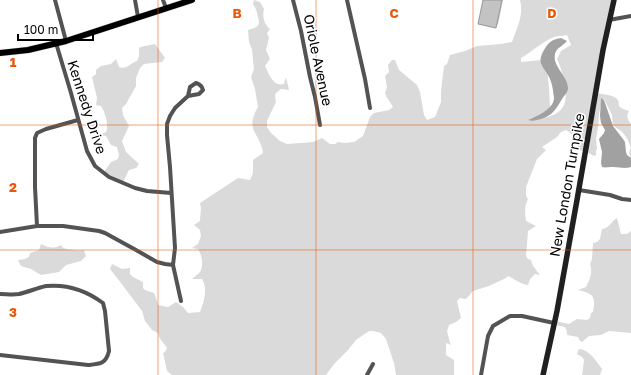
<svg xmlns="http://www.w3.org/2000/svg" width="631" height="375" font-family="'Golos Text',sans-serif">
<rect width="100%" height="100%" fill="#fff"/>
<path fill="#dadada" fill-rule="evenodd" d="M254 0 260 2 264 9C262 16 264 24 270 29L267 33 269 38 266 50 270 59 265 66C269 74 273 87 284 84L286 77 289 90 281 89 276 93 275 96 276 102 267 121V127L271 133 280 141 287 144 313 142 322 138 330 144H335L338 142 344 143 354 142 363 136 370 117 374 113 389 110 393 107 386 96 385 93 387 87 385 76 389 72 388 65 392 60H395L399 70 417 85 420 92 424 115 427 120 435 117 441 102V91L444 66 447 64 450 55 465 51 477 46 501 44 512 42C517 28 524 15 520 0H614L596 93C602 94 612 95 616 98 623 104 612 106 629 111 626 116 627 119 631 124V160L629 152 631 148C629 142 626 136 622 132 619 129 616 128 613 125L612 115 604 99H602L599 114 598 128 596 138 597 149 596 151V155L594 156 585 151 579 150 576 137 566 130 561 132 557 137 542 147 546 150 537 159 526 187V196L528 199C524 206 525 214 526 221L536 226 528 231 526 256 528 259 531 260 533 266 540 275 535 274 530 279 528 285C520 284 515 279 508 276L506 278 489 286 473 291 466 299 460 298 457 301 461 318 456 322 449 325 447 331 450 343 451 345 446 343V355L454 360V375H396L394 363 386 339 381 333 373 331H369L356 340 348 350 334 364 326 375H172L167 371 163 353 165 352 167 348 159 337 158 333 152 330 145 321 142 311 121 283 110 269 112 264 122 269 130 268V274L133 277 143 282V288L145 290 154 293 156 298 158 305 168 307 176 302 183 307 188 313 200 312C204 302 208 289 202 279H192C194 277 198 274 200 272 204 266 202 255 198 249L192 248 198 244 201 236 200 230 194 225 200 221C200 215 202 209 200 203L238 178 250 180 253 173V160L263 153C260 132 244 131 258 107L255 89 251 77 254 69 252 49 249 42 248 30C257 28 261 26 258 17 257 12 256 8 253 4ZM567 35 571 45 561 51 557 59C562 69 569 94 564 105 561 113 550 117 543 118L550 107 549 88 547 68 541 60 521 62V58C533 51 544 40 557 36 560 36 564 36 567 35Z
M155 44 165 58 162 62 144 64 140 68 136 78V86L126 104 122 108 123 115 129 126 122 141 126 152 139 164 136 168 129 170 123 182 104 172 111 162 118 159 119 155 117 147 111 145 106 136 100 135 106 132C109 125 105 112 101 106L96 105 97 98 92 77 96 74V70L101 66 111 64 116 59 119 67C126 70 131 63 137 61L139 56V48C142 46 150 45 155 44Z
M617 218 621 234H627L631 231V333L609 331 601 335 589 336 582 342 580 341 578 337 567 335C567 325 564 327 555 325V321L569 324 577 319 587 320 590 318 591 313 593 312C596 295 593 294 578 290L586 287C590 280 593 271 590 264L592 259 593 243 597 242 600 239 602 229C611 227 609 223 617 218Z
M41 244C48 248 54 249 61 245L63 248C70 250 77 251 84 250L86 256 81 261 66 265 59 272 41 275 31 269 21 266 18 260 25 259 29 257 30 253 39 250Z
M579 349C590 350 595 360 602 369L600 375H582L584 360 582 357 577 354Z"/>
<path fill="#a1a1a1" d="M561 38 567 41C563 46 556 48 555 54 552 66 568 76 568 88 568 92 564 96 562 99 555 111 551 117 537 120 533 121 532 121 528 120 536 117 553 109 554 99 554 96 553 93 553 90 552 85 551 80 548 75 542 65 537 62 544 50 549 42 551 40 561 38Z
M601 98 604 100 613 126 623 139 625 142 626 152 627 155 631 158V167C623 169 621 167 613 167 608 167 606 168 602 167L601 163 602 152 599 139 604 133 605 130 601 123 600 116Z"/>
<path fill="#0003" d="M484 0H503L498 24 496 27Z"/>
<path fill="#c3c3c3" stroke="#979797" d="M483 0H502L496 28 478 24Z"/>
<g fill="none" stroke-linecap="round" stroke-linejoin="round">
<defs>
<path id="primary" d="M0 53 28 50 66 41 192 0"/>
</defs>
<use href="#primary" stroke="#dbdbdb" stroke-width="7"/>
<path stroke="#535353" stroke-width="4" d="M55 0 66 41
M135 0 138 17
M163 0 166 8
M293 0 301 31 310 77 315 97 320 125
M347 0 365 79 370 108
M609 20 631 16
M56 43 71 93 87 151 95 166 109 177 135 188 147 191 171 193
M579 190 610 195 622 199 631 200
M37 226 35 187V138L37 133 46 129 78 120
M0 232 37 226H63L99 231 105 233 136 250 157 262 165 264 173 265
M0 294C6 294 13 295 19 294 28 292 37 288 46 286 67 284 87 291 103 303L105 311 109 351C106 364 100 364 88 365L0 355
M181 301 173 265 175 248 170 167 167 135V124L170 116 175 108 188 96 190 87 196 83C200 84 202 86 203 90L199 94 188 96
M367 375 373 364
M481 375 488 336 493 326 510 316H522L554 323"/>
<path stroke="#202020" stroke-width="5.5" d="M543 375 557 311 577 200 603 50 614 0"/>
<use href="#primary" stroke="#000" stroke-width="6"/>
</g>
<path fill="none" stroke="#e8590c" stroke-width="1" stroke-opacity="0.55" d="M158 0V375M316 0V375M473 0V375M0 125H631M0 250H631"/>
<g text-anchor="middle" stroke-width="3" stroke-linejoin="round" paint-order="stroke">
<g font-size="14" fill="#000" stroke="#fff">
<text transform="translate(318 60) rotate(78)" y="5">Oriole Avenue</text>
<text transform="translate(87 107) rotate(72)" y="5">Kennedy Drive</text>
<text transform="translate(567 185) rotate(-80)" y="5">New London Turnpike</text>
</g>
</g>
<g font-size="13" text-anchor="middle" font-weight="bold" fill="#e8590c" stroke="#fff" stroke-width="3" stroke-linejoin="round" paint-order="stroke">
<text x="237" y="18">B</text>
<text x="394" y="18">C</text>
<text x="552" y="18">D</text>
<text x="13" y="67">1</text>
<text x="13" y="192">2</text>
<text x="13" y="317">3</text>
</g>
<path d="M18 34v6h75v-6" fill="none" stroke="#000000" stroke-width="2"/>
<text x="24" y="34" font-size="12" fill="#000000" stroke="#ffffff" stroke-width="3" paint-order="stroke">100 m</text>
</svg>
